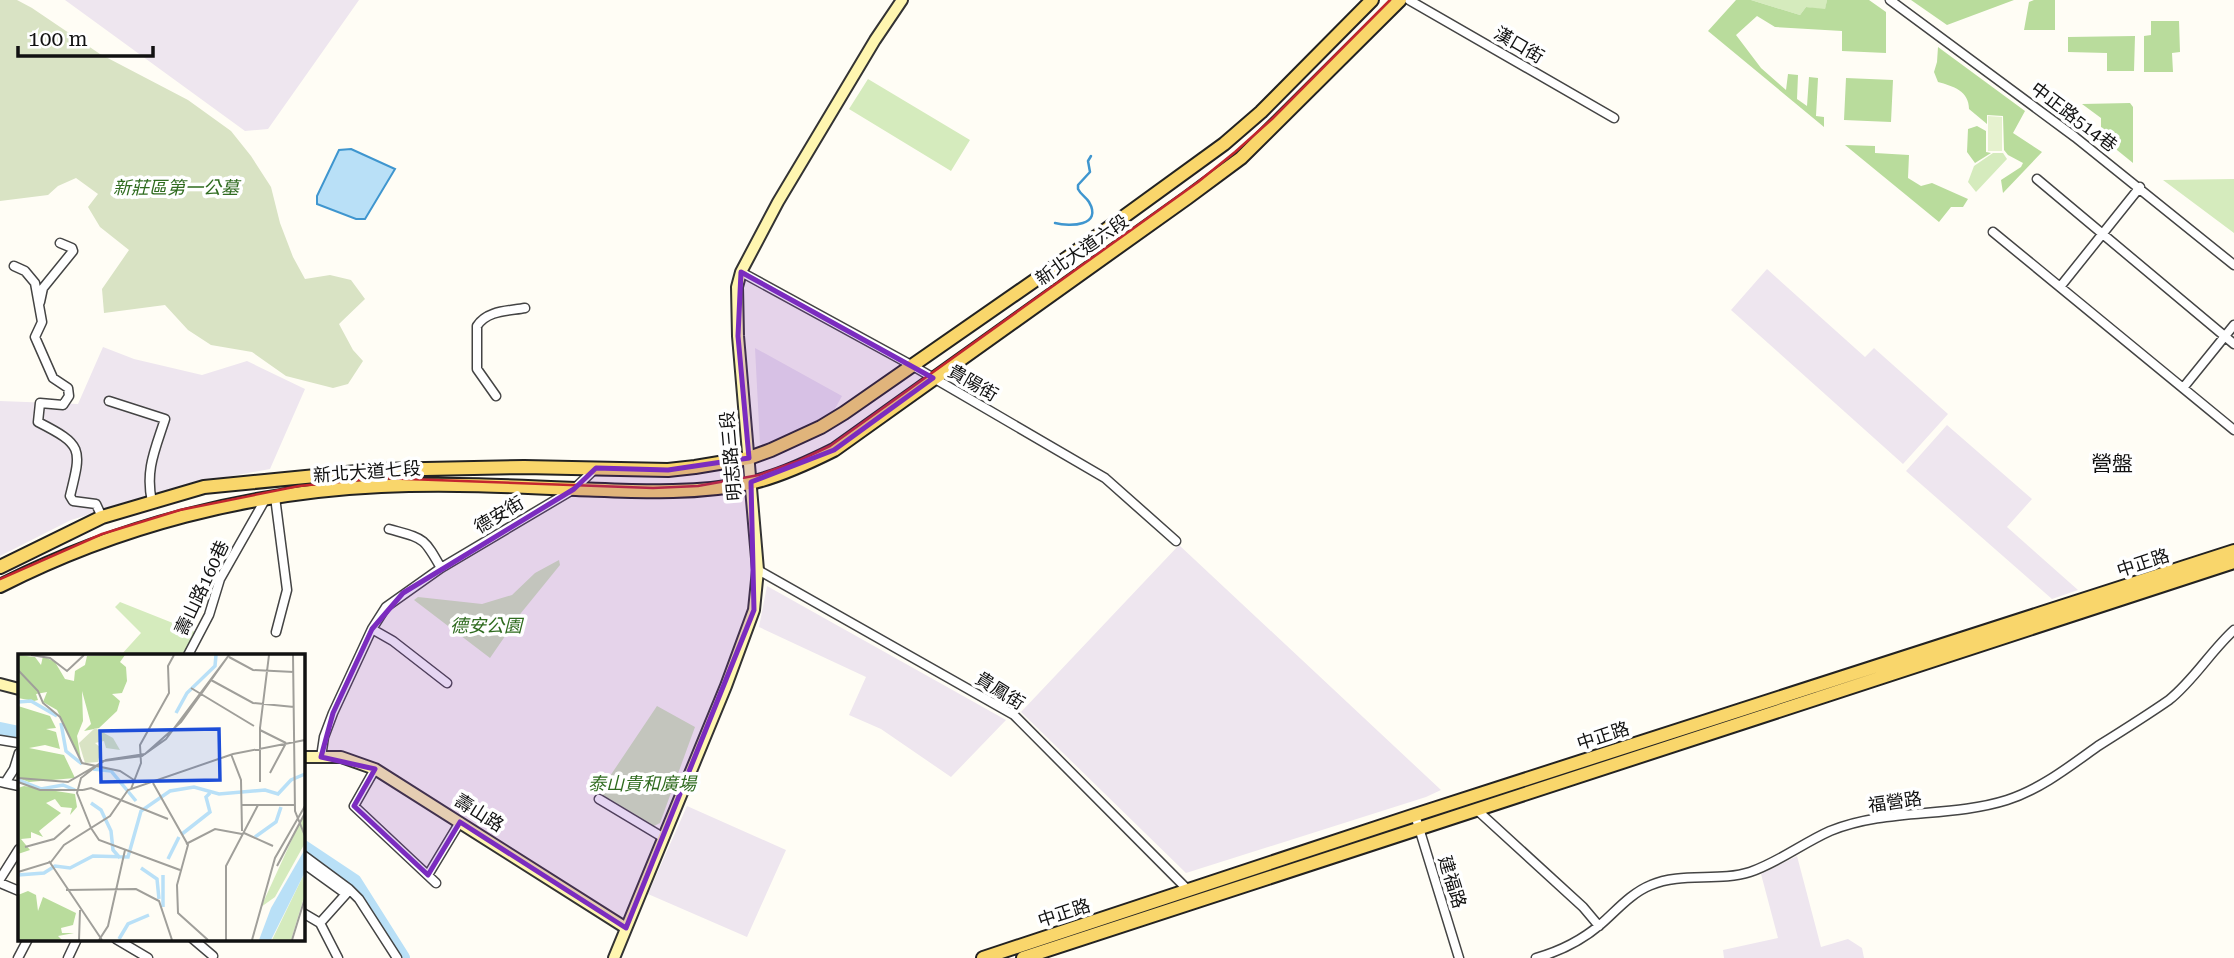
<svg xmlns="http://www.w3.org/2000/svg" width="2234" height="958" font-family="'Roboto Serif','Noto Sans TC',serif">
<rect width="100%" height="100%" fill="#fffdf5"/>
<path fill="#eee6ef" d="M65 0H359L268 129 245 131Z
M1767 269 1865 357 1874 348 1948 414 1903 464 1731 310Z
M103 347 134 359 202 375 247 361 305 389 270 469 194 483 71 520 0 556V401L78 404Z
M755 348 842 396 831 416 770 447 760 444Z
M1947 425 2032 499 2007 527 2078 590 2052 599 1906 471Z
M1179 545 1441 790 1426 797 1186 873 1021 712Z
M767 586 1006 720 951 777 881 729 849 715 866 677 759 627Z
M687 806 786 850 747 937 648 894Z
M1797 856 1821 947 1848 939 1862 948 1864 958H1724L1723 950 1778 938 1761 874Z"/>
<path fill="#d5ebbd" d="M1751 0H1827L1825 10 1806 7 1800 15Z
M868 79 970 140 951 171 849 109Z
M1993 153H2003L2007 159 1976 192 1968 182 1974 166Z
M2234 179V233L2163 180Z
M559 560 560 565 521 613 490 658 414 600 418 597 482 604 512 595 535 573Z
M120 602 198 633 184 655H121L141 633 115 607Z
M657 706 695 727 660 823 652 827 598 794Z"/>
<path fill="#b9dc9c" d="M1736 0H1751L1800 15 1806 7 1825 9 1827 0H1869L1886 12V53L1842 51V31L1775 27 1757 16 1736 35 1761 68 1786 90 1788 74 1798 75 1797 99 1807 106 1809 77 1818 78 1816 116 1824 117V127L1708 31Z
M1911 0H2014L1947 25Z
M2034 0H2055V30H2024L2029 2Z
M2151 21H2179L2180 52 2172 53 2173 72H2144V36L2151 35Z
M2135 36 2134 71H2107V53L2068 52V37Z
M1938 47 2025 111 2013 133 2042 152 2003 193 2001 180 2021 167 2023 163 2008 155 2004 150 2003 116 1987 115V124L1969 109C1969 91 1953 86 1938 82L1934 72 1937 62Z
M1846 78 1893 80 1891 122 1844 120Z
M2130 103 2133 107V163L2101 137V118L2082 104Z
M1977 126 1986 131V152L1991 153 1975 163 1967 152 1968 129Z
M1845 145 1875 146V153L1909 155 1908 178 1921 186 1932 183 1968 199 1963 207H1951L1939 222Z"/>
<path fill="#d9e3c4" d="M0 0H17L32 8 100 54 188 100 231 131 251 156 271 187 280 223 293 257 305 279 330 275 351 280 365 299 339 324 353 350 363 361 348 384 333 388 286 376 252 352 211 345 188 330 165 305 104 313 102 289 129 250 100 227 88 207 98 194 76 178 58 186 48 195 0 201Z"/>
<path fill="#e6f2cf" d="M1988 116 2002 117V151H1988Z"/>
<path fill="#b9e0f7" stroke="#3f96cf" stroke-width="2" d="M351 149 395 169 365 219H356L317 204V196L339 150Z"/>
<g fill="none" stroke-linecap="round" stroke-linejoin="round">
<path stroke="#3f96cf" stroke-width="2.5" d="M1055 223C1070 227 1103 226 1089 202 1086 197 1081 195 1078 189V185L1090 172 1088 161 1091 156"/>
<path stroke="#b9e0f7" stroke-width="16" d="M0 730 19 734
M303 848 354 882 402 958"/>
<defs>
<path id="street" d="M1409 0 1614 118
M1890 0 2075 137 2234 265
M2037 179 2234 344
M1993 232 2234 430
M14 266 25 271 35 283 42 322 35 337 53 378 68 388 69 396 63 405 40 403 38 422C83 445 82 448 70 496L73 501 96 504 102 517
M741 272 913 366 1105 478 1176 541
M2060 287 2140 187
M40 302 43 288 73 251 72 248 60 243
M2183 388 2234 325
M496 396 477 369V326C487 310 509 311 525 308
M109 401 165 419C155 450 145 470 152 502
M275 497 287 590 276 632
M389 529C424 539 423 536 441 568
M758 570 1014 715 1188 890
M372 629 393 641 447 683
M188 655 209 615 220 579 266 498
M0 740 19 743
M321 757 324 737 333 713 372 629 386 607 441 568 574 489 596 468
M375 769 354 806 436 883
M0 782 5 783 14 769 19 753
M5 783 19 786
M599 799 664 838
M1478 811 1583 907 1599 926
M1415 815 1459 958
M303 855 349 889 359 899 397 958
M303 863 346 894 320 923
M428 875 460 822
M0 879 19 849
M0 883 19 891
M303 913 320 923 338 958
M116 939 148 958
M193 939 213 956
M18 958 28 939
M68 958 77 939
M1536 958C1561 951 1581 941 1601 924 1616 911 1631 893 1651 885 1680 872 1719 882 1750 872 1779 862 1803 843 1830 831 1886 808 1950 818 2007 800 2041 789 2070 766 2098 746 2122 731 2146 716 2169 700 2194 680 2210 652 2234 630"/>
<path id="secondary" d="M0 684 19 689
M303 757H341L375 769 626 928
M614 958 726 686 754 610 758 570 738 336 737 287 741 272 778 202 875 40 902 0"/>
<path id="primary" d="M0 567 102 517 204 487 377 470 524 467 668 470 695 467 749 458 771 450 821 427 844 413 1067 258 1224 144 1261 112 1372 0
M0 586C118 526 249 492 381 486 446 483 511 486 576 489 634 491 693 495 750 483 778 477 808 463 834 450L1187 198 1241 158 1400 0
M983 958 1415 815 2234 551
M1023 958 2234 562"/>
</defs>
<use href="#street" stroke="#444" stroke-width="11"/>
<use href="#secondary" stroke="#333" stroke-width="14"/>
<use href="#primary" stroke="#222" stroke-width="16"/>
<use href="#street" stroke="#fff" stroke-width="8"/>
<use href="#secondary" stroke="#fff6b0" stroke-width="10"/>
<use href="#primary" stroke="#f9d66b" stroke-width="12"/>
<path stroke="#c4262e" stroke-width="2.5" d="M0 579 102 534 180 510 299 486 380 478 653 488 698 486 759 475 798 461 830 446 1198 182 1235 152 1272 119 1390 0"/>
</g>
<path fill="#7b2cbf" fill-opacity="0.2" stroke="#7b2cbf" stroke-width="5" stroke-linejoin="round" d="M741 272 933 378 834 450 751 482 754 610 626 928 460 822 428 875 354 806 375 769 321 757 333 713 372 629 403 593 574 489 596 468 668 470 749 458 738 336Z"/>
<g text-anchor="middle" stroke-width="7" stroke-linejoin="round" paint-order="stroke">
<g font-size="18" fill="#111" stroke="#fff">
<text transform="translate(1519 45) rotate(30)" y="6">漢口街</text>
<text transform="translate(2074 117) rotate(37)" y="6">中正路514巷</text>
<text transform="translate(1082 250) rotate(-35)" y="6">新北大道六段</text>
<text transform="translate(973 383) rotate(30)" y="6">貴陽街</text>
<text transform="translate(731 456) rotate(-95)" y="6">明志路三段</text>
<text transform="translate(367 472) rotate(-4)" y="6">新北大道七段</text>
<text transform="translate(499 515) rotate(-31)" y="6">德安街</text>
<text transform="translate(2143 563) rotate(-18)" y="6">中正路</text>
<text transform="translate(202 588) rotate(-65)" y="6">壽山路160巷</text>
<text transform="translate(1000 691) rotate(32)" y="6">貴鳳街</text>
<text transform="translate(1603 736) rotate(-18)" y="6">中正路</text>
<text transform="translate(1895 802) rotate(-8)" y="6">福營路</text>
<text transform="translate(479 813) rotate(32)" y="6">壽山路</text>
<text transform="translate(1452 882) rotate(73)" y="6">建福路</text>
<text transform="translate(1064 913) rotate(-18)" y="6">中正路</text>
</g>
<g font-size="18" font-style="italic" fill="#2f6b1f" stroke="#fff">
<text x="176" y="194">新莊區第一公墓</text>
<text x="486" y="632">德安公園</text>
<text x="642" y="790">泰山貴和廣場</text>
</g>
<g font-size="21" fill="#111" stroke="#fff">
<text x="2112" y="471">營盤</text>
</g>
</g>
<g transform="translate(18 654)">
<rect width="287" height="287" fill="#fffdf5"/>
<path d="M287 157V189L257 243 243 253ZM285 222 287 240 273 286H254Z" fill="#d5ebbd"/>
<path d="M0 1 17 3 23 11 25 2 37 8 47 25 56 27 57 17 67 11 69 2 107 1 102 8 108 13 109 27 104 39 94 40 102 47 99 57 81 74 66 77 73 70 64 37 65 67 59 82 63 106 39 56 25 48 29 38 18 40 20 46 16 47 0 44ZM0 52 32 62 38 74 28 75 38 78 42 95 27 91 11 94 46 101 57 124 11 128 0 124ZM6 132 57 140 59 153 52 161 54 154 43 153 37 145 28 149 43 159 21 177 25 183 13 178V184L3 185 12 196 0 200V134ZM10 237 18 241 20 257 25 243 58 259 55 271 43 274 44 279H56L40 282 44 286H0V241Z" fill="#b9dc9c"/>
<path d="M77 74 95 84 102 96 88 94 86 87 77 89 83 94 80 108 67 109 61 89Z" fill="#d9e3c4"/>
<path d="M287 195V218L253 286H241L253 254Z" fill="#b9e0f7"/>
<path fill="none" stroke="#b9e0f7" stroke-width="3.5" d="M0 48 13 47 39 62M158 59 169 39 197 12 198 1M43 69 48 97 64 110M75 115 93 117 118 147M0 126 23 135 45 131 57 136M73 149 83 156 93 177 95 196 102 204M164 180 192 158 188 143 192 139M237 183 258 168 263 153M150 205 161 183M123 214 139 225 141 245M0 221 26 219 37 212 52 214 75 202 110 203 123 157 152 137 176 133 201 140 247 136 260 140 273 126 287 120M145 221V253M101 285 110 270 131 261"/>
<path fill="none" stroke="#a09f9a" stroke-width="2" d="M13 1 32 4 49 17 66 1M275 1 277 157 287 182M211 3 235 16 276 18M0 16 20 37 25 49 42 63 64 109 102 117 116 126M193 26 235 49 276 53M173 34 236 72M242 76 268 89M213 100 223 126 224 177M252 119 268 89M0 124 50 128 88 106 127 100 163 68 211 1M0 128 22 136H65M242 128V74L251 1M135 129 170 191 159 231 160 259 190 286M113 135 123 109 122 91 151 39 150 12 156 1M65 136 73 134 150 165M224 151H276M73 174 81 186 162 216M73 174 59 139 63 124 85 107 124 102 148 85 211 1M226 179 255 192M168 190 197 175 224 180M7 193 36 185 52 171M31 207 84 286M259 212 287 159M0 218 33 208 46 191 92 162 110 136 215 100 287 86M48 236 118 235 141 247 154 286M61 286 62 256M81 286 90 272 107 196M208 286V212L240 151M234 286 257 204 287 152M274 286 287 244"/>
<path fill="#1d4ed8" fill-opacity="0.15" stroke="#1d4ed8" stroke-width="3.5" d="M201 75 202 126 83 128 82 77Z"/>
<rect width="287" height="287" fill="none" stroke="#111" stroke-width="3.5"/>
</g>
<path d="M18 46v10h135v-10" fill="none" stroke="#111111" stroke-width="3.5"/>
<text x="28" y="46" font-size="21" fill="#111111" stroke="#ffffff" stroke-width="5" paint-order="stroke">100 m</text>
</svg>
